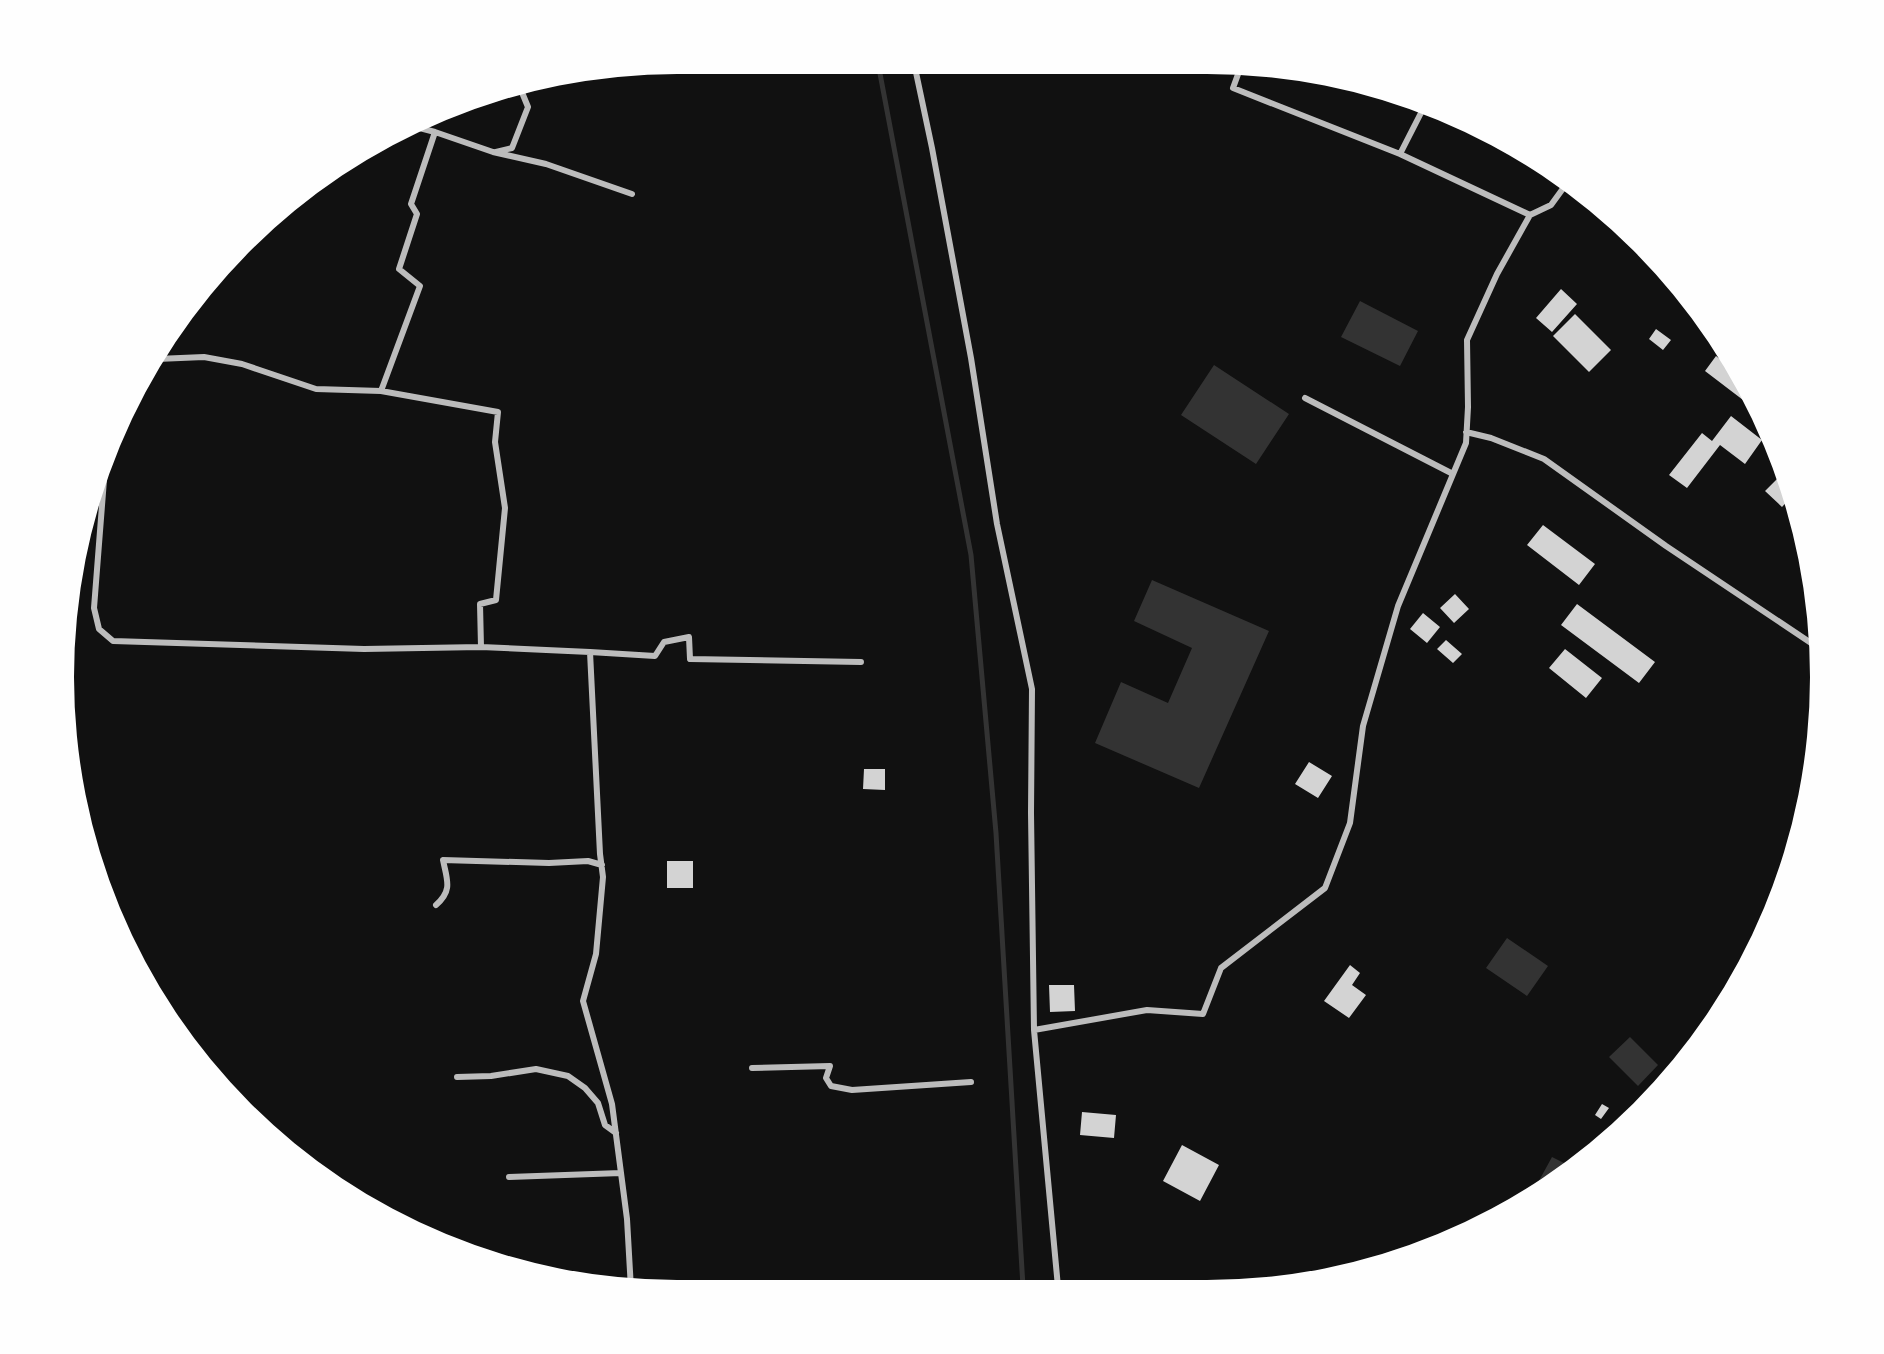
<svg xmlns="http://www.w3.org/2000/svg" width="1884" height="1354" font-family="'Nunito Sans',sans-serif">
<rect width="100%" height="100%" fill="#111"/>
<path fill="#333" d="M1360 301 1418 331 1400 366 1341 337Z
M1214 365 1289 414 1256 464 1181 415Z
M1152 580 1269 631 1199 788 1095 743 1121 682 1168 703 1192 648 1134 621Z
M1507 938 1548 966 1527 996 1486 968Z
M1630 1037 1658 1065 1638 1086 1609 1057Z
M1552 1157 1572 1167 1539 1191 1535 1188Z"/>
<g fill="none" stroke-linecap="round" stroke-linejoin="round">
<path stroke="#333" stroke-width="5" d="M878 63 971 555 996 833 1023 1287"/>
</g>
<path fill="#d3d3d3" d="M1561 289 1577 304 1552 332 1536 318Z
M1575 314 1611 350 1589 372 1553 336Z
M1656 329 1671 340 1663 350 1649 339Z
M1716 356 1742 377 1749 392 1743 400 1705 371Z
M1731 416 1762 440 1745 464 1720 445 1687 488 1669 475 1702 433 1712 441Z
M1781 475 1789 482 1792 496 1782 507 1765 491Z
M1543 525 1595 564 1579 585 1527 545Z
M1455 594 1469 609 1454 623 1440 608Z
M1577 604 1655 662 1639 683 1561 625Z
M1423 613 1440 627 1427 643 1410 629Z
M1446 640 1462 654 1453 663 1437 649Z
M1565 649 1602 678 1586 698 1549 668Z
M1309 762 1332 776 1318 798 1295 784Z
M864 769H885V790L863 789Z
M667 861H693V888H667Z
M1350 965 1360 973 1352 985 1366 995 1349 1018 1324 1001Z
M1049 985H1074L1075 1011 1050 1012Z
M1602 1104 1609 1108 1601 1119 1595 1115Z
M1082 1112 1116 1115 1114 1138 1080 1135Z
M1182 1145 1219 1165 1200 1201 1163 1181Z"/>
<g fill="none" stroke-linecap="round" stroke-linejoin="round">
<path stroke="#bcbcbc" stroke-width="6" d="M914 63 932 148 971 358 997 524 1032 689 1031 813 1034 1030 1147 1010 1203 1014 1221 968 1325 888 1350 823 1363 726 1398 606 1466 443 1468 407 1467 340 1497 274 1530 215 1551 205 1567 183
M1241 66 1233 88 1400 154 1530 215
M412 126 435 132 493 152 546 164 632 194
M496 152 512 148 528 107 521 90 523 83
M1400 154 1425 105
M157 359 204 357 242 364 316 389 381 391 498 412 495 442 505 508 496 600 480 604 481 647
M381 391 420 286 399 269 417 214 411 204 435 132
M1305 398 1453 474
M1466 432 1491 438 1544 459 1666 546 1817 647
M105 467 94 608 99 629 113 641 364 649 481 647 590 652 600 854 603 877 596 954 583 1001 612 1104 627 1219 631 1289
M590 652 655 656 664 642 689 637 690 659 861 662
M436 905C453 890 447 880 443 860L549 863 588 861 602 865
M1034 1030 1058 1287
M752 1068 830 1066 826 1078 831 1086 852 1090 971 1082
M457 1077 491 1076 536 1069 568 1076 585 1088 598 1103 605 1125 616 1133
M509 1177 621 1173"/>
</g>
<path d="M0 0H1884V1354H0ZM677 74H1207A603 603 0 0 1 1810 677V677A603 603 0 0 1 1207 1280H677A603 603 0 0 1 74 677V677A603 603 0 0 1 677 74Z" fill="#fefefe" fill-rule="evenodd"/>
</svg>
